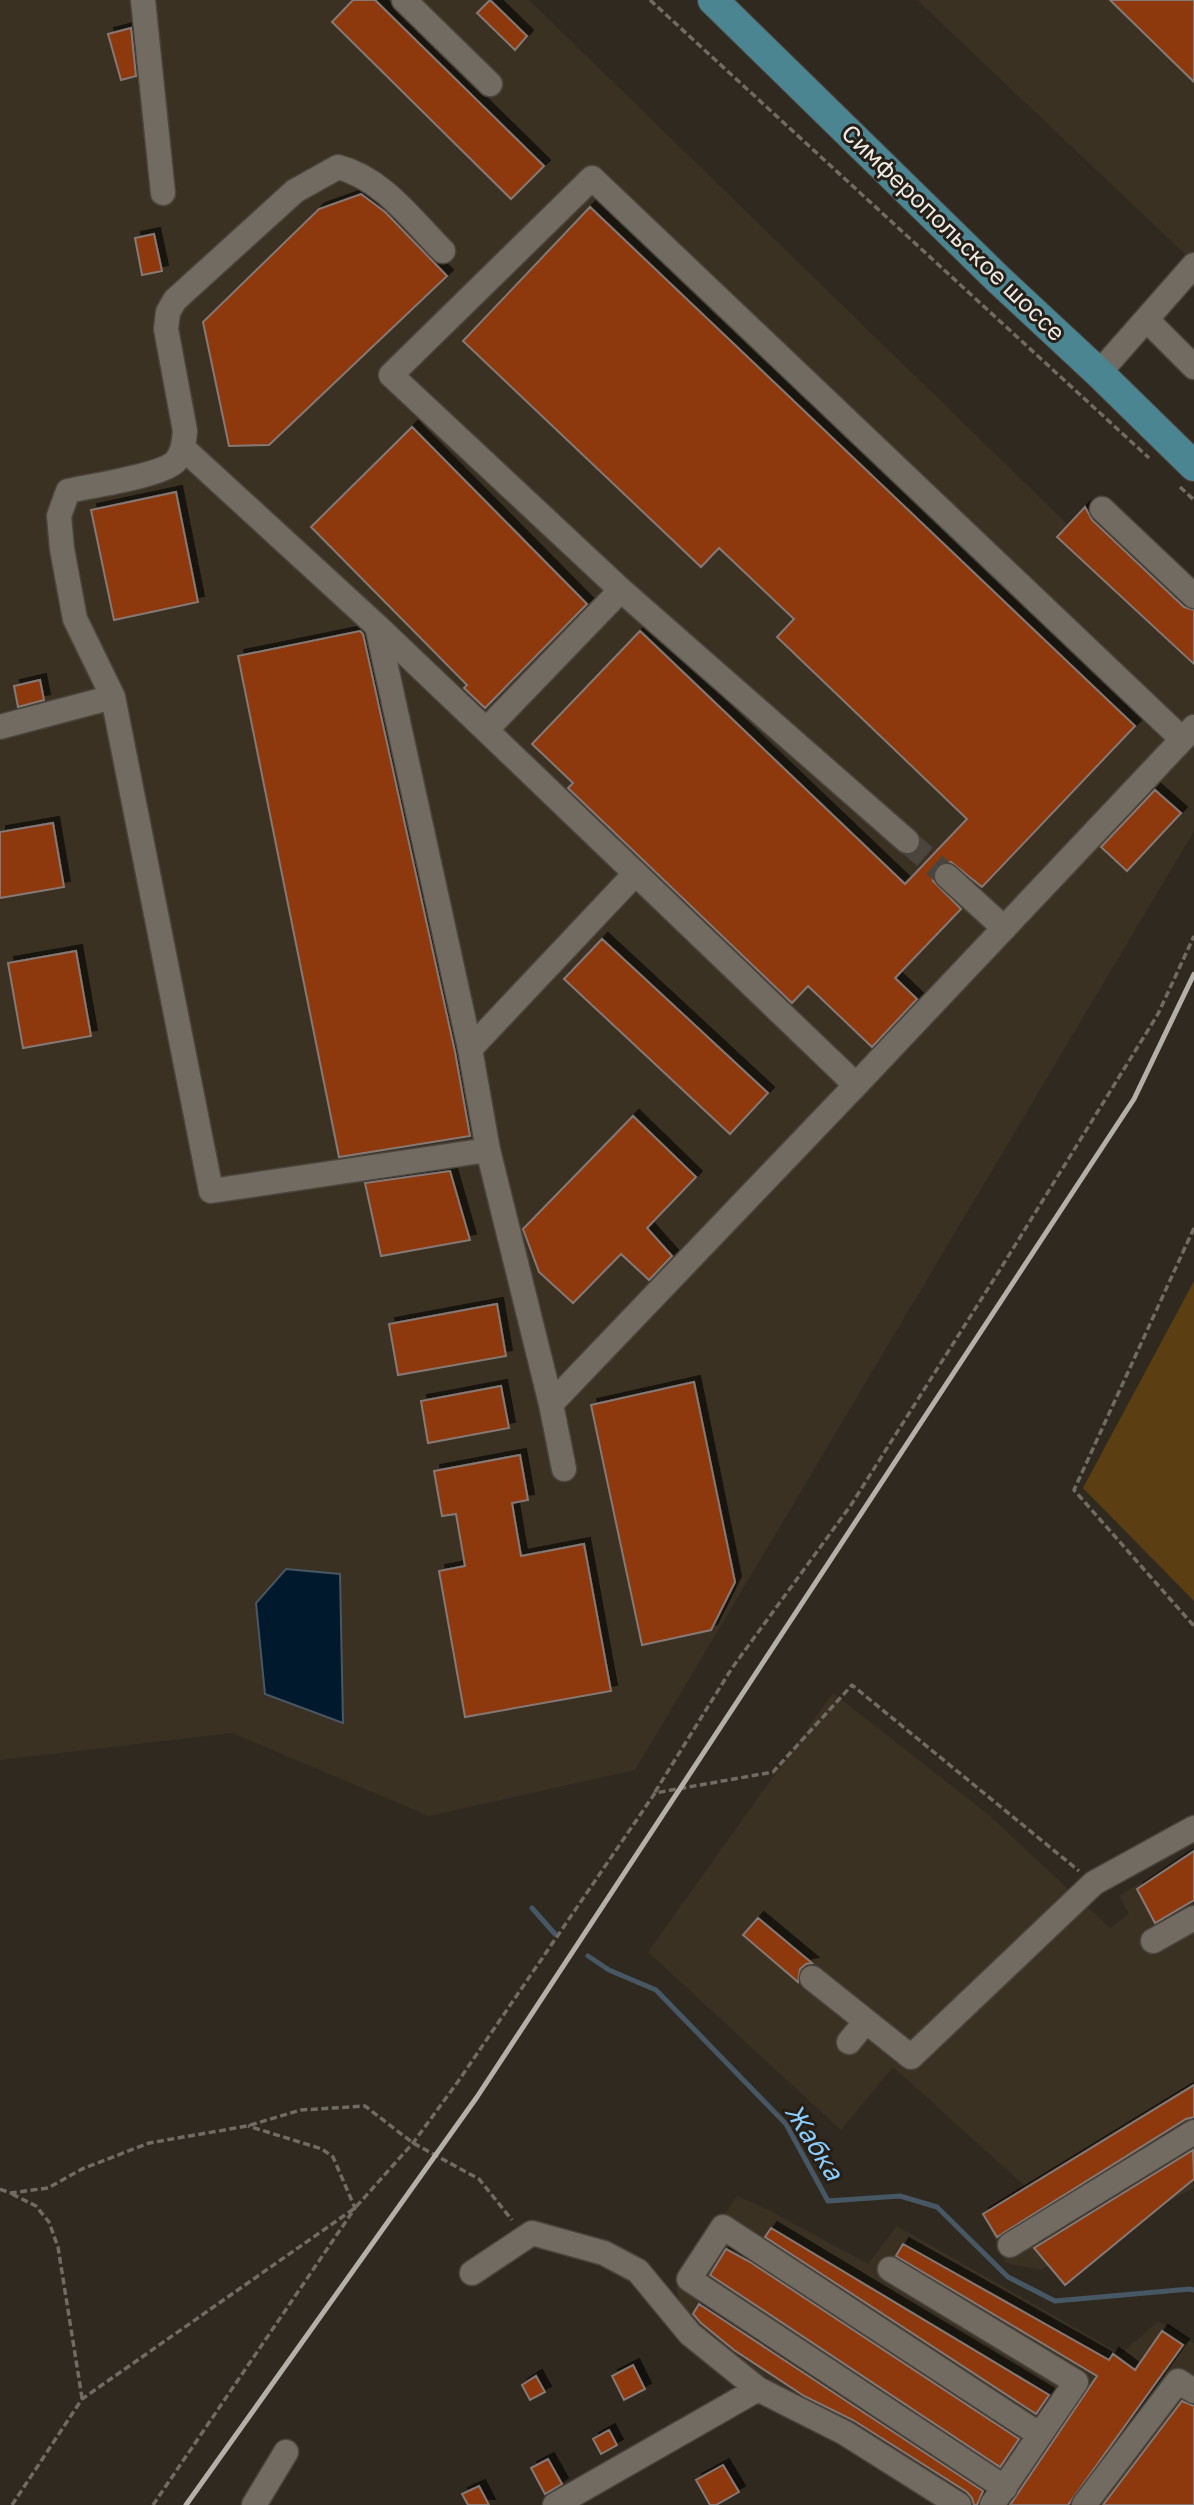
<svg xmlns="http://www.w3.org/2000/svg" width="1194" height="2505" font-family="'Golos Text',sans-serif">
<defs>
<filter id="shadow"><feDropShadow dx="6" dy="-6" stdDeviation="0" flood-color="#0009"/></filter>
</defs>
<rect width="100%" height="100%" fill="#2f2920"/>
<path fill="#3b3123" d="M0 0H529L1068 525 1194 662V831L635 1770 429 1816 232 1733 0 1760Z
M917 0H1194V254L1186 255Z
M833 1693 989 1815 1110 1928 1129 1914 1119 1896 1192 1850 1194 1853V2188L1041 2270 1006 2263 982 2213 1025 2186 893 2067 841 2130 648 1952Z
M737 2196 767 2209 868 2264 897 2226 1121 2354 1158 2321 1194 2343V2505H963L685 2325 676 2287Z"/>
<path fill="#5b3e11" d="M1194 1281V1601L1083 1488Z"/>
<path fill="#00192c" stroke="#475763" stroke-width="2" d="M286 1569 340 1574 343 1723 265 1694 256 1603Z"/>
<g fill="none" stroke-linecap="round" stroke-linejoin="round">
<path stroke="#475763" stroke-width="5" d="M532 1908 555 1934
M588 1956 609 1970 656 1990 786 2124 828 2201 900 2196 937 2207 1008 2277 1055 2301 1190 2289 1194 2290"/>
</g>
<path fill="#8d380d" stroke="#867974" stroke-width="2" filter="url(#shadow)" d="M353 0H375L544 166 511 199 332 22Z
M490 0 527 36 515 50 477 13Z
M1110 0H1194V82Z
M131 28 136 76 121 80 108 34Z
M361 194 385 212 447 276 269 445 229 446 203 322 319 209Z
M590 207 1135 726 982 887 951 862H943L936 867 932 873 933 881 961 909 895 978 917 999 872 1047 808 986 792 1003 568 788 573 783 532 744 640 631 905 884 967 819 777 637 794 619 719 548 701 567 463 341Z
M154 234 162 271 142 275 135 238Z
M412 427 587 604 485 708 464 688 467 685 311 527Z
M176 492 198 602 114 620 91 510Z
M1085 507 1092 520 1184 607 1194 610V664L1057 537Z
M360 631 363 634 455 1052 470 1136 339 1157 238 656Z
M40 680 44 700 18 707 14 686Z
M1155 790 1181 813 1127 871 1101 847Z
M53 823 64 887 0 898V832Z
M602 939 768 1093 730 1134 564 979Z
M76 951 91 1036 23 1048 8 963Z
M633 1116 696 1177 647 1228 672 1256 649 1280 621 1254 573 1303 539 1272 523 1229Z
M450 1171 470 1240 381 1256 365 1183Z
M497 1304 506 1356 398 1375 389 1324Z
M694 1382 735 1582 711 1630 642 1645 591 1405Z
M501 1386 509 1428 428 1443 421 1401Z
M520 1455 528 1500 512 1503 521 1556 584 1544 611 1691 465 1717 439 1571 465 1566 456 1514 442 1516 434 1471Z
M1194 1851V1900L1155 1923 1137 1889Z
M758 1918 812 1963 806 1964 800 1969 798 1982 743 1935Z
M1194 2085V2117L1186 2119 997 2237 983 2214Z
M1193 2150 1194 2179 1065 2285 1034 2248Z
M771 2228 1049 2395 1036 2414 765 2237Z
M903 2244 1109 2360 1113 2354 1135 2370 1162 2331 1183 2345 1068 2505H1010L1097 2376 896 2256Z
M726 2249 750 2262 1019 2439 1000 2467 710 2275Z
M699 2304 983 2491 977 2505H974L972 2498 967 2492 853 2420 804 2396 734 2350 701 2323 693 2314Z
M633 2365 645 2389 624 2400 612 2376Z
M536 2376 545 2392 530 2400 522 2385Z
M1182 2401 1194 2406V2505H1103Z
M609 2430 617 2445 601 2454 593 2439Z
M548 2459 562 2484 545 2494 531 2468Z
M723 2465 739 2492 716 2505H710L696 2480Z
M479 2486 489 2505H468L462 2494Z"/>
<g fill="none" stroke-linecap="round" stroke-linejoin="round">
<path stroke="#4b463d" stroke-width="24" stroke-dasharray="24 12" stroke-linecap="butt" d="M907 841 947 876"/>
<defs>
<path id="minor" d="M143 0 163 193
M404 0 490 84
M1147 320 1194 367
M1099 373 1194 265
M183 448 377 626
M1102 509 1194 596
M621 590 391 375 592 178 1182 739
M113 697 75 619 62 549 59 516 68 491C90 486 160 476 175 462 183 454 184 442 185 431L166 329 168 312 175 300 295 191 338 167C382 178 412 220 443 251
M0 727 113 697 211 1191 488 1150
M907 841 621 590 486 730 856 1085 1194 727
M635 874 470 1049 488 1150 551 1404 856 1085
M947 876 1004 928
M470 1049 377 626 486 730
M551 1404 564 1469
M1153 1941 1194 1918
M812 1978 911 2057 1094 1883 1194 1828
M849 2042 866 2021
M1010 2245 1194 2132
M890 2269 1076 2382 992 2505
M472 2273 532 2233 604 2253 638 2271 690 2334 758 2389 845 2433 959 2505
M1005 2488 689 2279 723 2227 1040 2435
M254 2505 286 2452
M555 2505 758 2389
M1084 2505 1178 2381 1194 2391"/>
<path id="major" d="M713 0 998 279 1099 373 1194 466"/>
</defs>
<use href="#minor" stroke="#4a453e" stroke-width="27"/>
<use href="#major" stroke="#4a453e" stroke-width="32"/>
<path stroke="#706b63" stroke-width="3.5" stroke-dasharray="7 3.5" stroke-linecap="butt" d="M650 0 1149 458
M1180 487 1194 500
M1194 1228 1074 1490 1194 1626
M655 1792 732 1668 851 1505 1001 1268 1158 1014 1194 936
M0 2189 10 2193 48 2188 82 2169 149 2143 247 2126 301 2110 365 2106 413 2143 479 2179 512 2220
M12 2194 36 2206 49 2222 58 2247 82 2398
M12 2505 82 2399 355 2208 413 2143 457 2083 655 1793 773 1772 852 1685 1079 1871
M153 2505 355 2208 333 2157 322 2149 248 2126"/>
<use href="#minor" stroke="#726b61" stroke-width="24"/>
<use href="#major" stroke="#4c8592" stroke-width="30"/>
<path stroke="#b4afa8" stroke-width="5" d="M186 2505 477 2097 1134 1099 1194 974"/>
</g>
<g text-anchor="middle" stroke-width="6" stroke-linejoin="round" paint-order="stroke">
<g font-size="24" fill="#ece8e2" stroke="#261f17">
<text transform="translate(953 233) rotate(44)" y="8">Симферопольское шоссе</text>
</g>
<g font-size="26" font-style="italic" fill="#8accfb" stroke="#261f17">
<text transform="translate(814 2142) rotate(58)" y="9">Жабка</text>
</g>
</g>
</svg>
